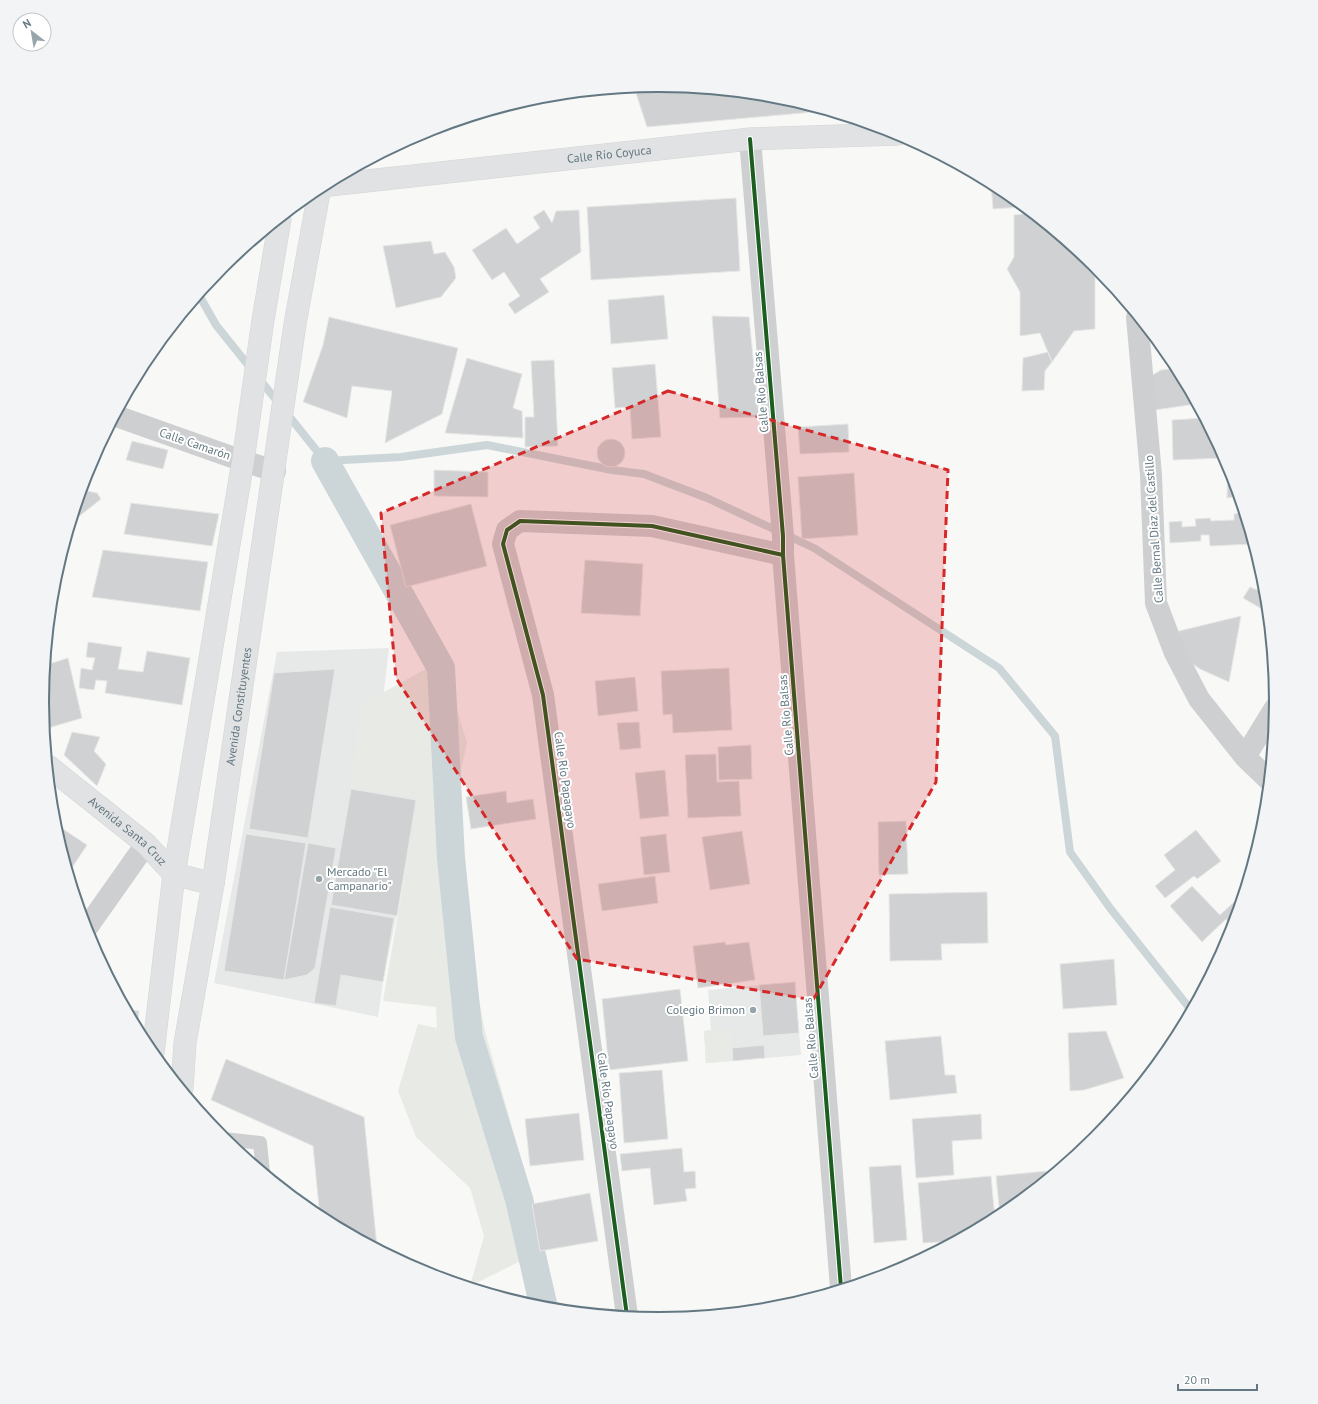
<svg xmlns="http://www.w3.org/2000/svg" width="1318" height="1404" font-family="'PT Sans',sans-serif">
<rect width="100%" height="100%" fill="#f8f8f7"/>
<path fill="#e7e8e8" d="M389 648 375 768 424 777 383 982 378 1017 214 983 277 652Z
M795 982 801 1055 706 1063 704 1031 711 1030 708 990Z"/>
<path fill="#e8ebe5" d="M442 660 467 743 457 788 459 894 485 1031 528 1184 527 1258 470 1286 484 1236 470 1188 416 1137 398 1091 418 1024 437 1028 436 1007 383 1001 418 797 350 789 362 704Z
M731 1029 733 1061 706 1063 704 1031Z"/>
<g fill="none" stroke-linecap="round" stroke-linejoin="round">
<path stroke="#ccd6d8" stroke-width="8" d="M199 295 216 325 325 461 401 457 487 445 612 470 644 474 707 498 814 548 999 668 1055 736 1070 852 1110 908 1191 1010"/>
<path stroke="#ccd6d8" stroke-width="28" d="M325 461 441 668 451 858 469 1037 519 1199 544 1308"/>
</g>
<path fill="#cfd1d2" stroke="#e7e7e6" d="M659 85 780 97 825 111 647 127 634 87Z
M991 183 1002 189 1023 207 993 209Z
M736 198 740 271 591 280 587 207Z
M544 210 552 223 556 211 579 210 581 252 540 279 549 292 515 314 508 304 520 296 504 272 492 280 472 250 506 228 517 244 540 228 533 217Z
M1031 213 1087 259 1095 275V329L1074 331 1052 362 1040 333 1020 336V292L1007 269 1014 257V215Z
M431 241 434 254 445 252 454 267 456 278 441 297 396 308 383 246Z
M664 295 668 339 611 344 608 300Z
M712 316 749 317 759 417 720 418Z
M329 317 458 348 442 414 385 443 392 391 352 386 347 418 303 402 323 345Z
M1048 352 1052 362 1045 371 1044 390 1022 391 1023 358Z
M467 358 522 374 513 408 522 411 523 438 445 433Z
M554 360 558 446 525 447V417H534L531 361Z
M655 364 661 437 632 439 630 407 615 408 612 368Z
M1175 364 1196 404 1155 410 1149 377 1161 370 1170 369V365Z
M1204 418 1223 455V458L1173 460 1172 420Z
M848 424 849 452 800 454 798 427Z
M597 453a14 14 0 1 1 28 0a14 14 0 1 1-28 0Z
M132 441 168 450 163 469 126 460Z
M1228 464 1238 496 1227 498Z
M434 470 488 472V497L434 496Z
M854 473 858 535 802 539 798 477Z
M82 490 97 493 101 499 72 522Z
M131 503 219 514 212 546 124 534Z
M471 504 487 566 406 587 390 525Z
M1243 513 1253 544 1210 546 1209 535H1201V541L1170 543 1169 522 1182 521V527L1196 526 1195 519 1210 518 1211 521 1234 520V514Z
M103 550 208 562 200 611 92 597Z
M585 560 643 564 640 616 581 613Z
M57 571 59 581 54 582V581Z
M1261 573 1264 580 1258 578Z
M1264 582 1267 612 1243 598 1250 587 1257 590Z
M1241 616 1229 682 1200 669 1187 660 1178 646 1179 631Z
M88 642 122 647 118 669 143 672 147 651 190 658 182 705 105 693 107 681 96 680 94 690 79 688 81 668 92 670 95 658 86 657Z
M68 658 82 718 45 729 42 702 46 665Z
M729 668 732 730 673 733 672 714 663 715 661 671Z
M335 669 308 838 249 829 274 673Z
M635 677 638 711 598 716 595 681Z
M639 722 641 748 620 750 617 723Z
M72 732 100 737 94 751 106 764 97 786 64 755Z
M751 745 752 779 719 780 718 747Z
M716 754 717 782 739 781 741 816 688 818 685 755Z
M665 770 669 816 640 819 635 773Z
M351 789 416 800 397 916 331 905Z
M506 791 507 803 533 799 536 819 471 829 466 797Z
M906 821 908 874 879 875 878 822Z
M60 827 87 845 69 872 57 832Z
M1196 830 1221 861 1197 879 1194 876 1165 898 1155 886 1175 870 1164 855Z
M742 831 750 884 710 890 702 837Z
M246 834 306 843 284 980 224 971Z
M666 834 670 872 644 875 640 837Z
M308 843 336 848 315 968 307 975 284 980Z
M655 876 658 903 602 911 598 884Z
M1192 886 1220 915 1234 902 1239 907 1235 919 1229 924 1226 919 1202 942 1170 906Z
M987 892 988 943 941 944 942 960 890 961 889 894Z
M330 907 394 918 383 982 341 975 336 1006 314 1003Z
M725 942 726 945 749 942 755 980 698 988 693 946Z
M1114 959 1117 1005 1063 1009 1060 964Z
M795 982 799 1033 763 1036 759 985Z
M680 989 688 1061 609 1070 602 999Z
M127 1010 139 1011 137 1028Z
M1106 1031 1124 1078 1084 1090 1070 1091 1068 1033Z
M941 1036 945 1075H955L957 1093 890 1100 885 1041Z
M764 1045 765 1058 733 1061 732 1048Z
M226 1059 364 1117 377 1247 320 1217 313 1146 211 1100Z
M662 1070 668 1139 624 1143 619 1073Z
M579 1113 584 1160 530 1166 525 1119Z
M981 1114 982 1139 952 1141 954 1175 916 1178 912 1119Z
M682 1148 684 1172 695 1171 696 1188 685 1189 687 1201 654 1205 650 1168 622 1171 620 1154Z
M901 1165 907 1240 874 1243 869 1167Z
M1046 1171 1047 1178 1000 1216 996 1176Z
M991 1176 995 1219 954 1241 923 1243 918 1183Z
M590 1193 598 1241 540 1251 532 1204Z"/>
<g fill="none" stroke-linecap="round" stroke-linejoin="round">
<defs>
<g id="secondary">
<path id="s1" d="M48 766 146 844 174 874 213 884"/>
</g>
<g id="primary">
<path id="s2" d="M321 186 750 139 898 134"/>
<path d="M153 1053 174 874 243 461 263 320 280 219"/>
<path id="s3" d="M182 1088 185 1043 213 884 295 324 320 187"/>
</g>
</defs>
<use href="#secondary" stroke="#d3d5d5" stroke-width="23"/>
<use href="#primary" stroke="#d4d5d5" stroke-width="23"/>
<path stroke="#cecfd0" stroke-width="14" d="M224 1139 260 1143 263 1172"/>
<path stroke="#cecfd0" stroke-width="22" d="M750 139 783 536V555L841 1288
M1137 317 1151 475 1156 603 1175 653 1199 699 1245 757 1268 779
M116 416 243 461 275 471
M1245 757 1275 708
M86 929 146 844
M627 1316 543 695 503 544 507 530 520 521 652 526 783 555"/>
<use href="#secondary" stroke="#e1e2e3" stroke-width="22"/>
<use href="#primary" stroke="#e1e2e3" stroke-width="22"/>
<defs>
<path id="cycleway" d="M750 139 783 536V555L841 1288
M627 1316 543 695 503 544 507 530 520 521 652 526 783 555"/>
</defs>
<use href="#cycleway" stroke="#fff" stroke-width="6"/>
<use href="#cycleway" stroke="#1b5e20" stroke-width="4"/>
</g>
<path fill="#d62828" fill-opacity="0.2" stroke="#d62828" stroke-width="3" stroke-dasharray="8 5" stroke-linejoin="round" d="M668 391 948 470 936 782 813 1000 577 959 396 678 381 513Z"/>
<g fill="#97a5ab" stroke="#fff" stroke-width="1.5">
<circle cx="319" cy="879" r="4"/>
<circle cx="753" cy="1010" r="4"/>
</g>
<g text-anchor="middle" stroke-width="4" stroke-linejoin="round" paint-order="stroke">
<g font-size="12" fill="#637882" stroke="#fff">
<text dy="4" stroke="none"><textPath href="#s2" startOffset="290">Calle Río Coyuca</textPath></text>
<text transform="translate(761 392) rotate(-95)" y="4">Calle Río Balsas</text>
<text transform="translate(195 444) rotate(19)" y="4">Calle Camarón</text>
<text transform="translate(1154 529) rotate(-94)" y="4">Calle Bernal Díaz del Castillo</text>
<text dy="4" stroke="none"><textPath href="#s3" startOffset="386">Avenida Constituyentes</textPath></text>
<text transform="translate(786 715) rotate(-95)" y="4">Calle Río Balsas</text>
<text transform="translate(565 780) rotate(82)" y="4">Calle Río Papagayo</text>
<text dy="4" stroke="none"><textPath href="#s1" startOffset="103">Avenida Santa Cruz</textPath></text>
<text transform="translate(811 1038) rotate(-95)" y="4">Calle Río Balsas</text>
<text transform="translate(608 1101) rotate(82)" y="4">Calle Río Papagayo</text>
</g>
<g font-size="12" fill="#637882" stroke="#fff" text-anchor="start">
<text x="327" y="876">Mercado "El<tspan x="327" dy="14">Campanario"</tspan></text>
<text x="745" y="1014" text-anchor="end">Colegio Brimon</text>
</g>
</g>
<path d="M0 0H1318V1404H0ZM49 702a610 610 0 1 1 1220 0a610 610 0 1 1-1220 0Z" fill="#f3f4f5" fill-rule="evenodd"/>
<path fill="none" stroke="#637882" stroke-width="2" d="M49 702a610 610 0 1 1 1220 0a610 610 0 1 1-1220 0Z"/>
<g transform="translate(32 32) rotate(329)"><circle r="19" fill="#ffffff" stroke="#c1c9cd"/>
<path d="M0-3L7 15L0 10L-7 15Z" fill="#97a5ab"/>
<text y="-6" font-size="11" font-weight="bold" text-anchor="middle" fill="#637882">N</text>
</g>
<path d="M1178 1384v6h79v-6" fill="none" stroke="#637882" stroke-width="2"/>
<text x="1184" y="1384" font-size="12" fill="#637882" stroke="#ffffff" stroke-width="3" paint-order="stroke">20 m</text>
</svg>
